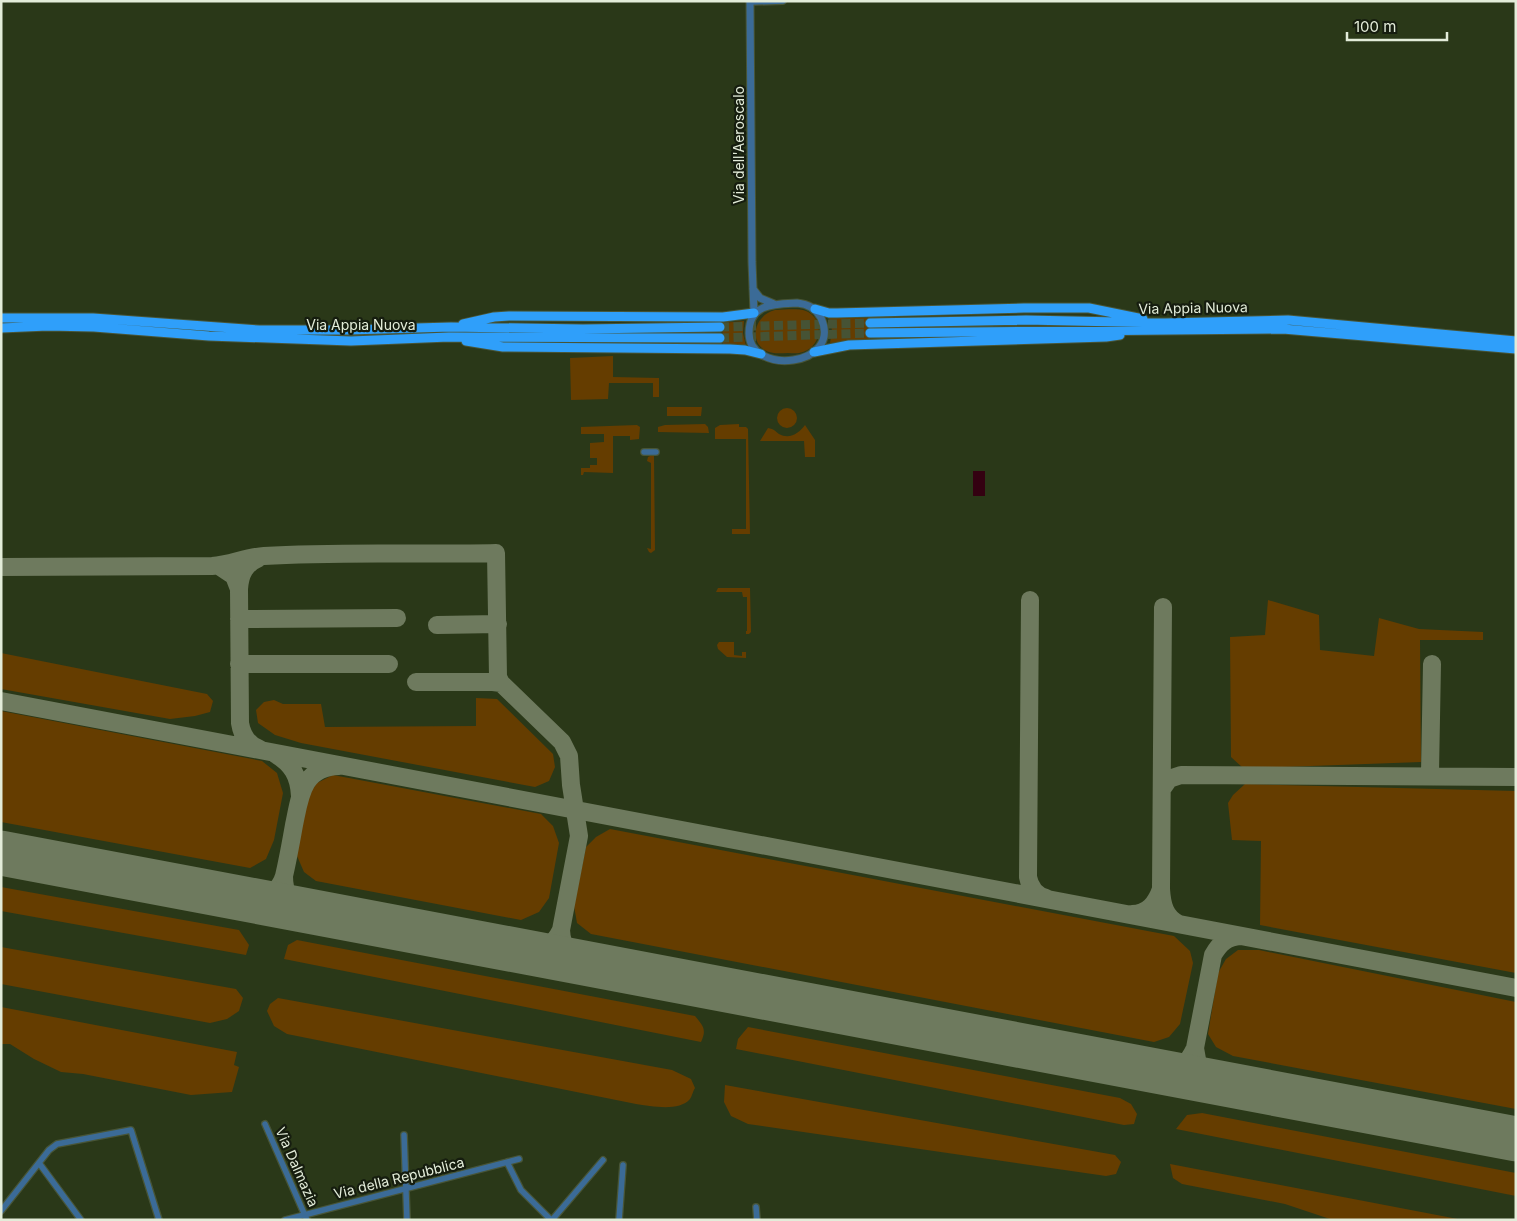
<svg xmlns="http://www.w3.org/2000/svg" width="1517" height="1221" font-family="Inter,sans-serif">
<rect width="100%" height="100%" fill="#2a3818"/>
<path fill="#653d00" d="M775 310C784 310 797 308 806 311 825 319 822 346 803 352 798 354 793 353 788 353 782 353 775 354 769 352 747 344 754 315 775 310Z
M829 318H869L870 340 830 343 832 330Z
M744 321 743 333 746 346 723 344 722 323Z
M613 356V377L659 378V397H653V383H609L608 399 571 400 570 358Z
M667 407H702L701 416H667Z
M777 418a10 10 0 1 1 20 0a10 10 0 1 1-20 0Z
M705 424 708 427 709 433 658 432V427L665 425Z
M739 424V427H746L748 429 750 534H732V529H746V439H715V428L720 425Z
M637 425 640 427 639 439 630 440V436H613V473L584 472 583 475H581V468H590V465H597V458H590V443L604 442V434H581V427Z
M805 425 815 440V457H805L804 441H760L768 428C774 429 775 431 779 434 790 440 799 433 805 425Z
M652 455 654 456 655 550 651 553 649 552 647 548 651 549V463L647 461 648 457Z
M718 588H750L751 632 749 634H746V631H747V597H743L742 592H716Z
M1268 600 1319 615 1320 650 1374 656 1379 618 1419 629 1483 632V640H1420L1421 762 1259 768H1243L1231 757 1230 637 1265 635Z
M719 642H734V655L742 656V652H746V658L727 657 718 649 717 645Z
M1 653 207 694 213 701 210 712 195 716 170 719 1 689Z
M476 698 497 699 553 754 555 767 549 781 535 787 301 743 275 735 258 723 256 710 264 702 274 700 283 704H321L325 727 476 726Z
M1 711 262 761 277 773 283 793 274 840 266 859 250 868 1 822Z
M333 775 541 814 553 826 559 843 549 898 539 912 521 920 316 881 304 872 297 856 305 799 317 783Z
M1245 784 1516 791V973L1260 925 1261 841 1232 840 1228 803 1233 795Z
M610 829 1174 936 1190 951 1193 963 1180 1024 1169 1037 1154 1042 591 934 577 923 574 906 586 847 596 837Z
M1 887 239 930 249 945 246 955 1 911Z
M297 940 695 1016C703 1026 707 1029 701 1042L284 959 288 945Z
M1 947 236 989 243 998 239 1011 227 1019 210 1023 1 984Z
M1238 950H1259L1516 1002V1109L1233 1056 1216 1047 1208 1034 1218 973 1226 959Z
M278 998 672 1070 691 1079 695 1088C693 1091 692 1096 690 1099 679 1112 651 1106 636 1104L287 1034 274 1026 267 1011 270 1004Z
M1 1007 237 1052 234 1065 239 1067 232 1092 191 1095 83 1074 61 1072 34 1059 10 1044H1Z
M748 1027 1120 1098 1131 1104 1137 1114 1134 1124 1124 1125 736 1049 738 1039Z
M725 1085 1115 1155 1121 1162 1116 1174 1106 1176 748 1124 731 1116 724 1102Z
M1202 1113 1516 1173V1196L1176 1129 1187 1115Z
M1170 1164 1463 1220H1333L1285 1204 1182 1184 1173 1178Z"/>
<path fill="#340111" d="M973 471H985V496H973Z"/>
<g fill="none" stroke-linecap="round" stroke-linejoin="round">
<path stroke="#6e7a5e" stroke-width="18" d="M219 566 234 576 239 589C240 574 245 564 259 558
M1 567 212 566C230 565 246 557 264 556 341 551 419 555 496 553L498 677 501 683 562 742 569 756 571 785 579 836 561 930C562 950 571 958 589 964
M239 589 240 723C242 735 248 745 260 749
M1030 600 1028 877C1030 887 1035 895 1046 898
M239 619 397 618
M437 625 498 624
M239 664H389
M416 682H493L501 683
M1 701 1516 988
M275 754C292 764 299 776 300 796
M1425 776 1430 773 1432 664
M1162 789 1169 779 1181 775 1516 777
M1161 889 1163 607
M248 900C265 899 279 893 284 876
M309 911C291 903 284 896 284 876 288 859 291 842 294 825 300 797 302 767 339 766
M1132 914C1148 914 1156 903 1161 889 1162 905 1165 917 1179 924
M520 951C540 952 551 950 561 930
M1162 1072C1180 1070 1187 1065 1195 1048
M1213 1082 1208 1079 1198 1065 1195 1048 1213 955C1220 943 1227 937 1240 936"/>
<path stroke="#6e7a5e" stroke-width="45" d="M1 853 1516 1139"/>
<path stroke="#465335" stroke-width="9" stroke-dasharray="9 4.5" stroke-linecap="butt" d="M720 327 870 323
M720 338 870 333"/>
<defs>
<path id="minor" d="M750 2 783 1
M644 452H656
M265 1124 307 1220
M404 1135 407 1220
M507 1162 521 1190 551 1220
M39 1163 81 1220
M756 1207 757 1220
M1 1211 49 1150 57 1144 131 1130 159 1220
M285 1220 519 1159
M552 1220 603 1160
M619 1220 623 1165"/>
<path id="tertiary" d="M750 1 752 262 754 313
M753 289 760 298 774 304
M797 303C808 304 816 308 821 318 843 367 749 376 749 333 749 303 775 304 797 303Z"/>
<path id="primary" d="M815 309 829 313H837L1024 308H1089L1143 319
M1 318H93L259 330H348L451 327 583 329 720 327
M870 323 1026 320 1165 323 1288 320 1516 341
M463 324 494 317 509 316 723 317 754 313
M1 328 48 326 94 327 209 336 351 341 449 337 720 338
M870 333 1283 329 1516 349
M466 341 503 347 730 349 745 350 761 354
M814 352 849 345 1106 337 1120 335"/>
</defs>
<use href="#minor" stroke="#485537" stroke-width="8"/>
<use href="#tertiary" stroke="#485537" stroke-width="9"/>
<use href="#primary" stroke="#485537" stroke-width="11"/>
<use href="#minor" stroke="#3b6b97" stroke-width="5.5"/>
<use href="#tertiary" stroke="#3b6b97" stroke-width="7"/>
<use href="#primary" stroke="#2f9ffa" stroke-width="9"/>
</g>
<g text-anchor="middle" stroke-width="4.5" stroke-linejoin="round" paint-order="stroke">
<g font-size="14" fill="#e3ecd9" stroke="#161d0f">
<text transform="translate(739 145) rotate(-90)" y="5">Via dell'Aeroscalo</text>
<text transform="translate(1193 308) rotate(-1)" y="5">Via Appia Nuova</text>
<text x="361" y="330">Via Appia Nuova</text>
<text transform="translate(297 1167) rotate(66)" y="5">Via Dalmazia</text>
<text transform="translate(399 1178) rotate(-14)" y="5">Via della Repubblica</text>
</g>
</g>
<rect width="1517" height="1221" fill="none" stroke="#e3ecd9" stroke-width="5"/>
<path d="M1347 32v8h100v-8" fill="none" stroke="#e3ecd9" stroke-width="2.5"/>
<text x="1354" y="32" font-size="15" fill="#e3ecd9" stroke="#161d0f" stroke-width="4" paint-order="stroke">100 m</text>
</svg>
